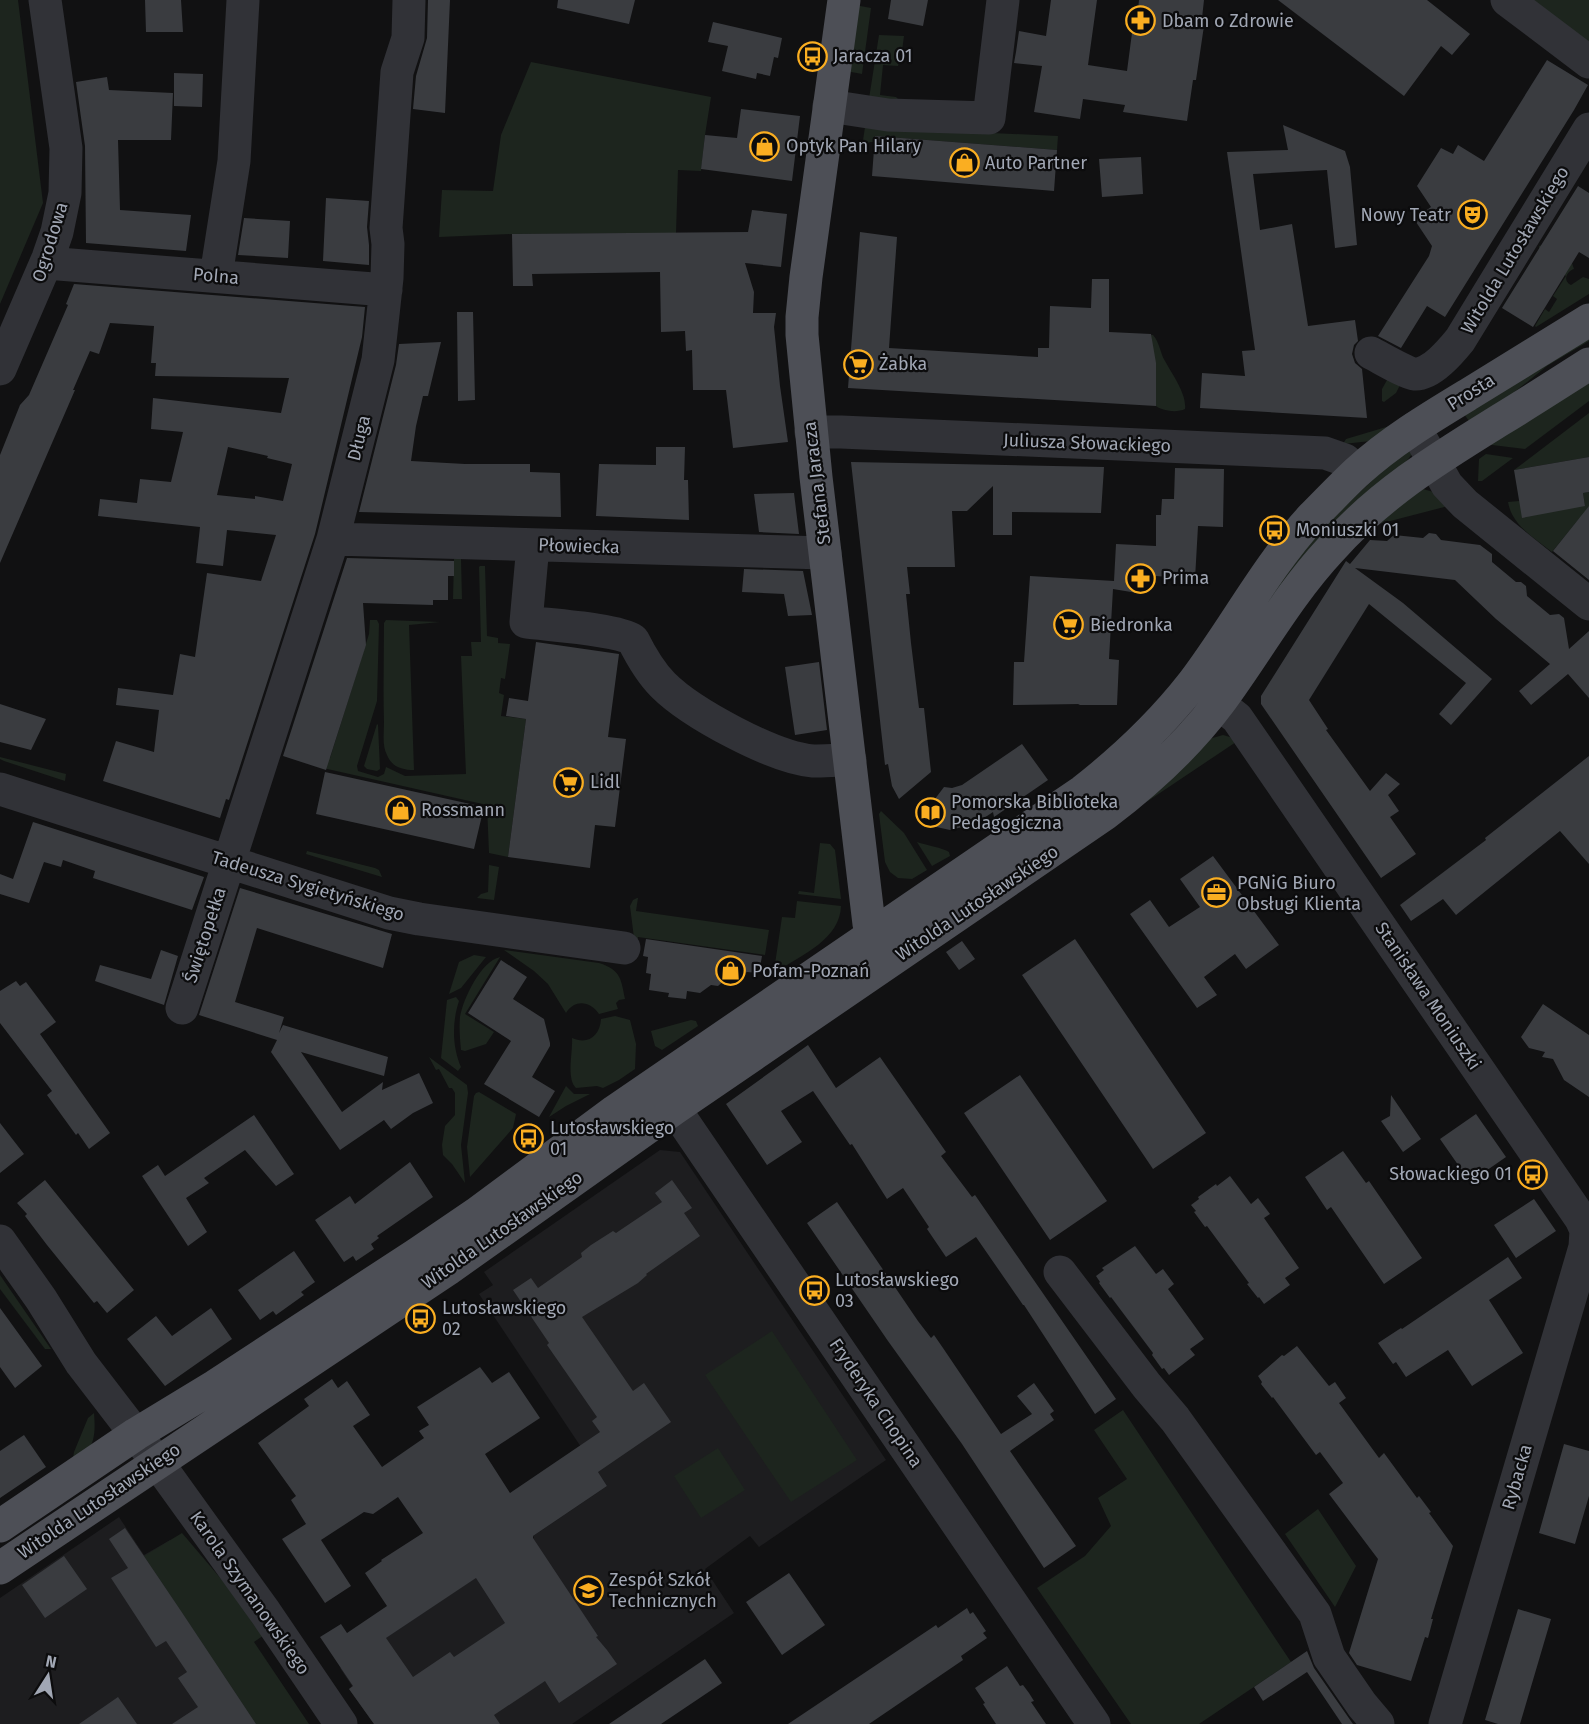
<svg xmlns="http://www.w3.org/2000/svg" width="1589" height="1724" font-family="'Fira Sans',sans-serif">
<rect width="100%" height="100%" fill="#111112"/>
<path fill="#1d1d1f" d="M660 1150 680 1152 886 1460 759 1547 750 1536 705 1569 734 1613 572 1724H374L349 1689 352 1686 340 1668 492 1567 534 1538 533 1536 607 1486 479 1294 493 1285 484 1272Z
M119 1517 144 1555 170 1540 301 1724H0V1598Z"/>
<path fill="#1d251e" d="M0 0H18L43 203 0 304Z
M1525 0H1589V48Z
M855 5 871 8 862 74 846 71Z
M879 35 904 36 902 51 898 66 883 65 880 95 896 97 898 99 868 105Z
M531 62 711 97 705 135 701 171 678 170 676 233 512 234 439 237 442 190 493 191 501 135Z
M865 127 1058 136 1057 150 875 136 874 142H870L862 147Z
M1542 245 1572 263 1574 269C1567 271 1562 281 1571 285L1583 277 1589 279V294L1536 327 1535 326 1545 309 1549 312 1557 299 1553 296 1566 276 1560 272 1565 264 1539 248V246Z
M1589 333V341L1547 366 1492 410 1471 424 1462 411Z
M1151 335H1153C1160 343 1160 353 1165 361 1172 374 1187 394 1185 409 1177 413 1163 411 1156 406Z
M1391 373 1403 379 1396 393 1384 402 1382 401V389Z
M1589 380V401L1525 449 1484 444Z
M1589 413V457L1514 470Z
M1393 425 1371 441 1343 444 1346 439Z
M1406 448 1412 454 1400 470 1265 614 1261 602 1299 550Z
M1486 454 1513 458 1482 481H1478L1479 459Z
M1423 489 1437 493 1452 505 1371 526Z
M1589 492V510L1578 520 1552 552C1535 538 1512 526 1508 502L1519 501 1585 506 1583 493Z
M454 559H461L462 599H453Z
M480 566H485L487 636 498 638V643L510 644 505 679 501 678 499 693 504 695 501 716 526 719 508 857 489 853 487 805 323 768 326 757 330 758 369 634 370 620H377L379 624 377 701 357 766 358 771 378 777 384 774 386 767 405 776 466 774 461 656H472L471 642H481L479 567Z
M386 620 440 622 409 625 414 770C402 770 392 767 387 755 382 746 384 733 384 722 383 689 384 656 384 623Z
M377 724 378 725 380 769 377 771 367 769 364 766Z
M1223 735 1230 737 1236 742 1145 803 1209 739Z
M0 757 66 774 65 781 4 761 0 759Z
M881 811 904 833 927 870 912 879 898 878 890 872 885 862 879 814Z
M917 842C926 845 943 848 949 852L950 856 932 866Z
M820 843 830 844 835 850 841 899 798 894 799 891 814 893Z
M307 851 375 868 379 870 382 877 306 854Z
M489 865 499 867 494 900 477 898 481 894 488 892Z
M637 898H638L636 911 769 930 765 955 638 937 636 954 630 906 633 900Z
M797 901 841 906C840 939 803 954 779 970L775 964 782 917 795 918Z
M504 950 599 963C621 970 621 979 625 999L619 1000 616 1003 618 1009 599 1014C590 1001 575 999 566 1013L548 984 534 971Z
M474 955 486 957 461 988 449 994 459 962Z
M500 957 465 1014 494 1032 486 1044 465 1051 461 1050C460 1039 459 1028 460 1017 463 999 481 961 500 957Z
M456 997 459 1001C452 1022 452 1046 461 1067L458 1071 441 1058 447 1000Z
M615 1016 630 1020 636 1044 635 1069 619 1080 603 1088 597 1086 576 1088C566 1079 573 1052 572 1038 588 1045 600 1036 601 1019Z
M691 1020 696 1021 698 1026 662 1050 655 1046 651 1031Z
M429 1057 467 1085 468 1093 461 1145 465 1183 452 1164 443 1155 442 1145 445 1126 455 1115V1093L452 1088H449L439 1069 436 1070Z
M566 1086 574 1094H590L566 1106 549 1117Z
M479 1092 516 1114 513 1128 470 1177 467 1147 474 1096 476 1093Z
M0 1275 51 1349H45L0 1289Z
M772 1331 857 1460 791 1502 705 1375Z
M1123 1410 1291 1662 1199 1724H1131L1037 1588 1085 1556 1111 1526 1098 1498 1127 1479 1094 1430Z
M94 1413C95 1425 96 1442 87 1451 84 1454 77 1456 73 1458L74 1452 88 1418Z
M718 1448 745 1490 701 1518 674 1476Z
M1318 1509 1356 1566 1335 1607 1285 1534Z
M182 1533 267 1633 254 1642 309 1724H256L144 1556Z"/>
<path fill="#3a3c40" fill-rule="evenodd" d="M145 0H181L183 32H146Z
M428 0H450L445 113 413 109 416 76 427 38Z
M558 0H635L629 24 557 8Z
M891 0H928L923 26 888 19Z
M1051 0H1097L1088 65 1127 71 1135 10H1138L1139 0H1204L1202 18 1205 19 1196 80H1193L1187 121 1123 112 1125 105 1083 99 1080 119 1034 112 1042 66 1014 63 1016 52 1019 31 1046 36Z
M1278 0H1427L1470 34 1452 55 1441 46 1404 96Z
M713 22 782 38 778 58 774 57 770 76 757 73 756 79 722 71 728 46 708 42Z
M1547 60 1588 85 1574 110 1445 317 1427 306 1401 348 1378 336 1429 256 1432 246 1414 219 1431 207 1417 186 1441 148 1453 154 1458 145 1484 161Z
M174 73 203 74 202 107 174 106Z
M107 77 109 90 173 93 171 140H118L120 210 191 215 186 251 86 243 85 146 76 82Z
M741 109 800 116 792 181 701 169 705 135 737 138Z
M1283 125 1345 151 1350 167 1357 245 1335 248 1327 170 1253 174 1260 230 1292 224 1308 326 1355 320 1358 341 1354 345 1352 354 1355 363 1362 369 1367 418 1200 408 1202 373 1245 376 1242 351 1255 350 1227 152 1288 150Z
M875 136 1057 150 1054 191 872 176Z
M1141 157 1143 194 1102 197 1099 159Z
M1578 186 1589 193V258L1579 252 1533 327 1502 308Z
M326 198 369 201 367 227 369 245V265L323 261Z
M752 210 787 214 781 267 745 263 754 292 753 313H776L774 327 780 386 788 442 733 448 726 390H693L692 350 686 351 685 331 661 332 660 272 532 274 533 286H513L512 234 748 232Z
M244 218 290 221 288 258 238 255Z
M860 232 897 237 889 348 1038 357V348H1049L1050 306 1091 308 1092 279H1109V332L1151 334 1156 363V406L848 388Z
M74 284 365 307 362 337 315 534 229 800 226 799 220 818 103 781 116 741 154 752 159 710 116 705 118 688 173 695 180 654 195 657 207 573 261 581 276 535 227 530 223 566 196 563 200 527 98 516 100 499 137 503 140 479 171 482 183 432 151 429 153 398 281 413 289 378 155 376 156 363H151L154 326 110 323 99 354 90 351 73 390H75L0 563V455L20 405 29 395 68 305 66 304ZM228 447 268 456 267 458 292 464 283 501 255 496V499L217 495Z
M457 312H473L475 400 458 401Z
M441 342 428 396H423L416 426 411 461 465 464H530V472L560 473 561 517 359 512 396 365 399 344Z
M656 447H685L684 480H688L689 520 596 516 599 464 656 465Z
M1589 457V492L1583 493 1585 506 1522 518 1514 470Z
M851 462 1104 467 1101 513 1012 512V535H993V486L967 511H952L955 567H907L910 594H906L911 643 919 708H924L931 772 899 799 892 786 888 764 885 765Z
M1175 468 1224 469 1223 527 1198 526 1195 579 1156 576 1137 593 1113 589 1109 659 1119 660 1117 705H1078L1080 704 1013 705 1014 662H1024L1030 576 1114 581 1116 544 1156 546V515H1161L1162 499H1174Z
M794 493 799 534 759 532 754 494Z
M1589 506V580L1553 551Z
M1429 533 1436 534 1441 540 1480 545 1492 554V562L1516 582H1521L1526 586 1527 596 1550 615 1559 614 1564 618 1569 649 1589 631V698L1568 674 1531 705 1519 691 1550 664 1496 619 1455 580 1355 568 1403 603 1492 679 1451 725 1439 714 1466 683 1369 604 1309 700 1328 729 1326 730 1370 791 1386 773 1400 784 1388 795 1399 811 1390 817 1416 854 1381 878 1261 704V696L1346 561 1350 564 1370 540 1387 541 1394 535 1423 538Z
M347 558 454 561V576H448V600H433V605L363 603 366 645 326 770 283 756Z
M744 569 803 571 812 615 788 616 784 594 742 592Z
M536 642 619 654 608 737 626 739 615 827 595 825 590 868 508 857 526 719 506 716 509 698 528 701Z
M819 662 827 730 795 735 785 667Z
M0 704 46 719 31 750 0 742Z
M1022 744 1048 780 994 817 993 812 975 824 950 830 932 826 919 820 944 787 952 788 962 785Z
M1589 756V864L1560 831 1456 915 1443 899 1411 921 1400 905 1486 840 1485 838Z
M325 772 484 807 474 849 316 814Z
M33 822 204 877 192 910 93 878 95 871 63 860 61 867 44 862 29 903 0 894V874L13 879Z
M1213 856 1279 945 1246 969 1235 954 1204 977 1217 995 1197 1008 1130 914 1150 900 1169 927 1200 907 1180 879Z
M240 888 392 934 383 968 257 928 235 1002 284 1017 279 1033 283 1025 388 1057 384 1076 301 1052 342 1112 383 1082 382 1090 419 1073 433 1103 413 1113 391 1129 384 1120 340 1150 271 1052 277 1040 199 1015Z
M646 939 762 956 759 973 747 972 735 979 727 978 718 986 711 985 700 993 687 991 686 999 668 997 669 993 649 990 651 974 646 973 648 957 643 956Z
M1075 939 1206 1133 1153 1169 1022 975Z
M962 941 975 959 959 970 946 952Z
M161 950 178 956 164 1005 95 981 100 965 151 979Z
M501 960 527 977 513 999 544 1019 550 1043V1046L532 1077 555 1091 539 1117 484 1084 511 1041 468 1013Z
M16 981 20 986 26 982 56 1022 40 1034 110 1133 89 1149 78 1133 76 1135 47 1095 52 1091 0 1023V991Z
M1543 1004 1589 1035V1097L1564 1080 1553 1059 1542 1057 1545 1052 1529 1048 1521 1037Z
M808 1045 836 1088 880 1057 946 1152 941 1156 972 1197 975 1195 1116 1399 1095 1414 1024 1305H1023L976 1237 946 1257 927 1229 929 1227 903 1188 887 1199 852 1144 850 1145 813 1091 781 1111 802 1142 767 1165 726 1104Z
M1020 1075 1107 1201 1050 1240 964 1113Z
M1391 1095 1421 1139 1403 1152 1381 1121 1390 1116Z
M1476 1114 1506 1157 1470 1182 1440 1139Z
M254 1115 294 1174 276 1186 245 1150 204 1178 209 1183 186 1198 207 1232 188 1246 142 1176 158 1165 165 1176Z
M0 1123 24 1154 0 1173Z
M1343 1151 1366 1183 1369 1181 1422 1258 1384 1284 1331 1207 1327 1210 1305 1177Z
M410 1162 433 1197 377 1236 379 1238 371 1244 374 1249 356 1261 353 1256 344 1262 315 1220 350 1196 355 1204Z
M1230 1176 1251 1204 1258 1198 1270 1214 1264 1218 1299 1268 1285 1278 1290 1285 1264 1304 1259 1297 1258 1298 1247 1284 1249 1283 1207 1226 1205 1227 1194 1212 1196 1211 1191 1205 1199 1199 1198 1197 1216 1184 1217 1186Z
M45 1180 134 1290 107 1313 97 1301 94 1303 47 1245 25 1216 27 1214 17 1203Z
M672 1180 692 1208 684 1213 700 1236 646 1274 647 1275 638 1283 582 1317 633 1391 644 1383 671 1422 598 1472 607 1486 533 1536V1538L598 1636 596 1637 607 1650 617 1664 559 1703 545 1681 494 1715 500 1724H374L349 1689 353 1686 320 1637 341 1624 347 1633 387 1606 365 1573 382 1561 381 1560 423 1533 398 1497 373 1514 364 1512 321 1540 351 1586 325 1603 282 1539 306 1524 291 1500 296 1496 258 1443 309 1406 304 1399 332 1379 338 1388 347 1381 370 1415 353 1426 382 1467 424 1438 419 1431 429 1425 417 1407 480 1367 492 1383 509 1372 540 1418 485 1454 510 1493 600 1432 592 1421 597 1417 547 1345 549 1343 513 1290 531 1278 538 1288 582 1257 581 1253 591 1245 613 1231 616 1233 662 1202 655 1193ZM476 1578 505 1623 454 1657 450 1652 413 1677 386 1638Z
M1534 1199 1556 1231 1516 1258 1494 1225Z
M837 1202 918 1321 931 1338 934 1335 943 1348 1001 1434 1032 1414 1017 1396 1034 1383 1054 1411 1050 1414 1054 1420 1010 1451 1076 1546 1044 1568 962 1444 888 1341 807 1223Z
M1135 1246 1156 1274 1163 1269 1174 1284 1168 1289 1204 1339 1190 1349 1195 1355 1169 1375 1164 1368 1162 1369 1152 1355 1153 1353 1111 1297 1110 1298 1099 1283 1100 1282 1096 1276 1104 1270 1102 1268Z
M294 1251 315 1282 301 1292 304 1295 276 1315 273 1311 260 1320 238 1290Z
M1508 1257 1522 1278 1489 1300 1523 1353 1472 1386 1448 1350 1406 1377 1396 1362 1393 1364 1378 1343 1401 1328 1402 1329Z
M0 1308 42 1366 15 1388 0 1367Z
M211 1308 232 1339 165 1386 127 1339 156 1316 172 1336Z
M1297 1346 1329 1386 1335 1382 1346 1398 1339 1403 1379 1458 1384 1453 1417 1498 1419 1496 1431 1512 1429 1513 1453 1546 1431 1619H1433L1428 1638 1425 1637 1411 1681 1357 1665 1349 1653 1378 1559 1329 1494 1343 1483 1320 1452 1316 1455 1273 1397 1272 1398 1261 1384 1262 1382 1258 1376 1282 1355 1284 1356Z
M24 1435 46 1467 0 1498V1451Z
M1564 1444 1589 1451V1496L1575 1544 1539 1533Z
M125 1528 181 1611 256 1724H172L198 1707 178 1678 187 1672 166 1641 156 1647 111 1578 128 1568 109 1539Z
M64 1556 87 1589 45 1618 22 1585Z
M789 1573 825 1625 782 1655 746 1602Z
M967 1608 970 1614 973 1612 986 1631 983 1633 987 1638 961 1656 963 1660 869 1724H788L936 1625 938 1628Z
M1518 1609 1551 1619 1520 1724H1498L1485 1720Z
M1307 1651 1314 1668 1353 1724H1342L1307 1672 1263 1701 1254 1687Z
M705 1659 722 1683 661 1724H609Z
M1007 1666 1020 1686 1023 1685 1029 1693 1034 1701 1031 1702 1046 1724H996L983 1704 985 1703 975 1688Z
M118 1697 137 1724H79Z"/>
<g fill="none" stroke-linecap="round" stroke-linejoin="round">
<path stroke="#313237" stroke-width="33" d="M1507 0 1589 62
M829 106 888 115 989 118 1003 0
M46 263 386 290
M216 276 234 161 243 0
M1371 353C1381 358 1406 373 1415 374 1431 375 1451 351 1460 340L1589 129
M0 369 48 258 57 232 65 193 66 148 45 0
M1415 428 1447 485 1465 504 1589 604
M811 432H841L1325 453 1345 460 1358 471
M333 539 825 553
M533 545 526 622C548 625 617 629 633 640 641 656 650 672 663 685 691 713 774 758 813 761 825 761 838 760 850 760
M1196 686 1237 718 1581 1219 1586 1230 1585 1247 1445 1724
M0 789 389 913 419 919 624 948
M182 1008 333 539 378 360 387 278 388 244 386 228 397 72 408 38 409 0
M659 1086 1094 1724
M0 1241 41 1299 81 1363 157 1462 265 1612 341 1724
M1060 1272 1147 1386 1175 1419 1315 1614 1329 1657 1362 1705 1378 1724"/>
<path stroke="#4d4f56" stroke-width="33" d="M844 0 806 277 802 317V335L816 477 869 924 886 950
M0 1526 136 1434 215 1386 417 1254 476 1214 615 1111 1083 791C1124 759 1161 724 1193 683 1234 629 1266 567 1312 517 1327 502 1342 486 1357 472 1391 441 1431 417 1469 394 1509 369 1549 345 1589 320
M0 1568 448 1269 675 1108 1105 814C1147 782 1187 746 1219 703 1257 652 1287 596 1331 549 1381 493 1437 459 1500 420 1530 402 1559 383 1589 364"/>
</g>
<defs>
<symbol id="pharmacy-ring" viewBox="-11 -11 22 22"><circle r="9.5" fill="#0c0c0d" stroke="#faae21" stroke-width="1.5"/><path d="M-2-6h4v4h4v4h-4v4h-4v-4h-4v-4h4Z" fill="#faae21"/></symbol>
<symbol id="bus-ring" viewBox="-11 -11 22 22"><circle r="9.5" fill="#0c0c0d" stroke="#faae21" stroke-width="1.5"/><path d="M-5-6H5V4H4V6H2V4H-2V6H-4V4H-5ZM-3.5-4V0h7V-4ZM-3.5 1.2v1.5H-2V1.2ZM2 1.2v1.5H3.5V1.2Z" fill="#faae21"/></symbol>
<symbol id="shop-ring" viewBox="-11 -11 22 22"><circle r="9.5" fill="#0c0c0d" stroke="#faae21" stroke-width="1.5"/><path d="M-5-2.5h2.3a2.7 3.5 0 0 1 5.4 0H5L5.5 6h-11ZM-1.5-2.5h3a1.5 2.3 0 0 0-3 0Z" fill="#faae21"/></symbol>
<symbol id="theatre-ring" viewBox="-11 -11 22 22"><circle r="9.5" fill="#0c0c0d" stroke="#faae21" stroke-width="1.5"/><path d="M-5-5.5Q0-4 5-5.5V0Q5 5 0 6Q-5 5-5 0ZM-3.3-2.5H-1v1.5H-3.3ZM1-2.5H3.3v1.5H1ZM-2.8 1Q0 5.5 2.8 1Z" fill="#faae21"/></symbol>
<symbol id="supermarket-ring" viewBox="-11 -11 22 22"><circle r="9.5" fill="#0c0c0d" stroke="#faae21" stroke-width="1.5"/><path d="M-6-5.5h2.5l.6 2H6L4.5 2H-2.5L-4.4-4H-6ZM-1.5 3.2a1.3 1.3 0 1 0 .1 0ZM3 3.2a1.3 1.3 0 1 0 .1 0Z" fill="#faae21"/></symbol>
<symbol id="library-ring" viewBox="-11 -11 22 22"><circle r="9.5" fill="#0c0c0d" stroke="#faae21" stroke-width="1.5"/><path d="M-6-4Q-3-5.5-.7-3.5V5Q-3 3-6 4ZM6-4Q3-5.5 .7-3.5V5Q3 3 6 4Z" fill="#faae21"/></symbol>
<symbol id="office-ring" viewBox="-11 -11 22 22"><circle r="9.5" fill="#0c0c0d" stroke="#faae21" stroke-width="1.5"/><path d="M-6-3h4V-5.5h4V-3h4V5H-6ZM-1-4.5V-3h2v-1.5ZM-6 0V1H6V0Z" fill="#faae21"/></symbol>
<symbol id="school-ring" viewBox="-11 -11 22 22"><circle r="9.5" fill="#0c0c0d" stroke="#faae21" stroke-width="1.5"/><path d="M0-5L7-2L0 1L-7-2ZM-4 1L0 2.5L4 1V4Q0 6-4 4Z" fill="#faae21"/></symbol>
</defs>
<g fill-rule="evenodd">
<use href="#pharmacy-ring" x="1124" y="4" width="33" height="33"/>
<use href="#bus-ring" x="796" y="40" width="33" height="33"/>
<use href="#shop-ring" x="748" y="130" width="33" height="33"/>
<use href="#shop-ring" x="948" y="146" width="33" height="33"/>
<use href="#theatre-ring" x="1456" y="198" width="33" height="33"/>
<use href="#supermarket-ring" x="842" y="348" width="33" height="33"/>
<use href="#bus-ring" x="1258" y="514" width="33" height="33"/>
<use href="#pharmacy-ring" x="1124" y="562" width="33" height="33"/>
<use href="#supermarket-ring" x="1052" y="608" width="33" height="33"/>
<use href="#supermarket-ring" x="552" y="766" width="33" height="33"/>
<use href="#shop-ring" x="384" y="794" width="33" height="33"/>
<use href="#library-ring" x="914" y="796" width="33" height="33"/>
<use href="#office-ring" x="1200" y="876" width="33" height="33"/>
<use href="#shop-ring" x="714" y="954" width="33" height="33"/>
<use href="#bus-ring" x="512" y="1122" width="33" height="33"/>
<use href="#bus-ring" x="1516" y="1158" width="33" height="33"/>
<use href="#bus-ring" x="798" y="1274" width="33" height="33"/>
<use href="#bus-ring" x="404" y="1302" width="33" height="33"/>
<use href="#school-ring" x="572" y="1574" width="33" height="33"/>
</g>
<g text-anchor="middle" stroke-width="4.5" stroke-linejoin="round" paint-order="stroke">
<g font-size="18" fill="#a1a7b4" stroke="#0c0c0d" text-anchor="start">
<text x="1162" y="27">Dbam o Zdrowie</text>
<text x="833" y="62">Jaracza 01</text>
<text x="786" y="152">Optyk Pan Hilary</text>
<text x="985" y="169">Auto Partner</text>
<text x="1451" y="221" text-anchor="end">Nowy Teatr</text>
<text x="879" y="370">Żabka</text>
<text x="1296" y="536">Moniuszki 01</text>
<text x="1162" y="584">Prima</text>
<text x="1090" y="631">Biedronka</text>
<text x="590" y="788">Lidl</text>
<text x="951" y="808">Pomorska Biblioteka<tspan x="951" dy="21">Pedagogiczna</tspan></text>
<text x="421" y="816">Rossmann</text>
<text x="1237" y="889">PGNiG Biuro<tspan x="1237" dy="21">Obsługi Klienta</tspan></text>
<text x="752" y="977">Pofam-Poznań</text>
<text x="550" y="1134">Lutosławskiego<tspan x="550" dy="21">01</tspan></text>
<text x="1512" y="1180" text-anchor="end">Słowackiego 01</text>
<text x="835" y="1286">Lutosławskiego<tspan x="835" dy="21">03</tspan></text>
<text x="442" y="1314">Lutosławskiego<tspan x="442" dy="21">02</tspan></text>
<text x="609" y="1586">Zespół Szkół<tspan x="609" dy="21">Technicznych</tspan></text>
</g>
<g font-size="18" fill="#a1a7b4" stroke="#0c0c0d">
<text transform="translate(50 242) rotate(-73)" y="6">Ogrodowa</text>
<text transform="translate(1515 250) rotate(-59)" y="6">Witolda Lutosławskiego</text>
<text transform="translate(216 276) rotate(5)" y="6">Polna</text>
<text transform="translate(1471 392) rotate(-32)" y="6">Prosta</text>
<text transform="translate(359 438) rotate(-76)" y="6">Długa</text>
<text transform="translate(1087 443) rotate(2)" y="6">Juliusza Słowackiego</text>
<text transform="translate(817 483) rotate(-97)" y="6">Stefana Jaracza</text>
<text transform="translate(579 546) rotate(2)" y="6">Płowiecka</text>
<text transform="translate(308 886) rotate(17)" y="6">Tadeusza Sygietyńskiego</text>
<text transform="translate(977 903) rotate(-34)" y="6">Witolda Lutosławskiego</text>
<text transform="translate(205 935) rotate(-72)" y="6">Świętopełka</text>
<text transform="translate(1428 996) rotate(56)" y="6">Stanisława Moniuszki</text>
<text transform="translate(502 1230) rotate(-35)" y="6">Witolda Lutosławskiego</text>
<text transform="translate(876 1403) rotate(56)" y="6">Fryderyka Chopina</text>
<text transform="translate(1517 1477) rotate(-74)" y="6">Rybacka</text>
<text transform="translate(99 1501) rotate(-34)" y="6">Witolda Lutosławskiego</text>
<text transform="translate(250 1593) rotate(55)" y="6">Karola Szymanowskiego</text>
</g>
</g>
<g transform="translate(48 1676) rotate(12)" stroke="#0c0c0d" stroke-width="4.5" paint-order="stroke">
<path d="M0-4.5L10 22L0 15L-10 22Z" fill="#a1a7b4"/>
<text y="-9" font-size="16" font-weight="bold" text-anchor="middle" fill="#a1a7b4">N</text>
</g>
</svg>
